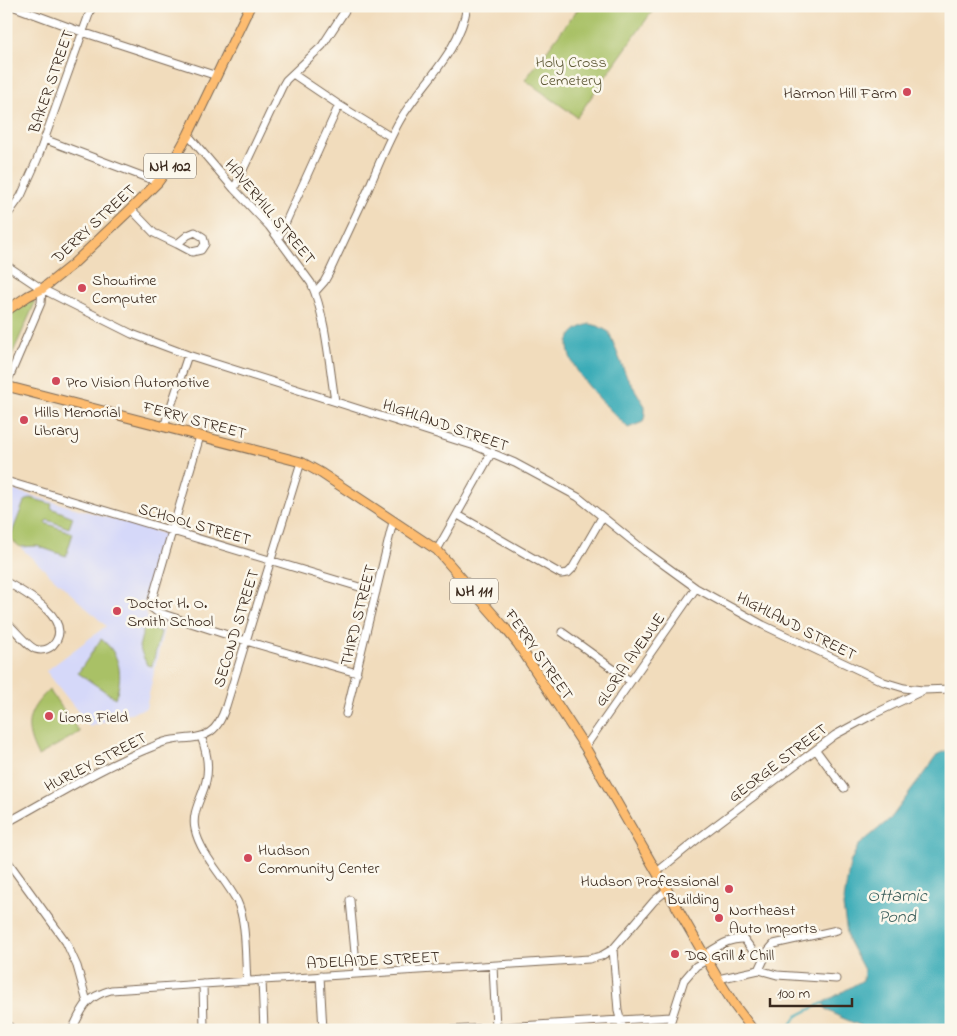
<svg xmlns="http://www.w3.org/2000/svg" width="957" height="1036" font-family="'Indie Flower',sans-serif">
<rect width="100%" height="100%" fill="#fbf7ec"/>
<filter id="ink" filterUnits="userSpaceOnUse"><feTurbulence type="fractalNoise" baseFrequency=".02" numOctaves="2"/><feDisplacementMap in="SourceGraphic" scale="10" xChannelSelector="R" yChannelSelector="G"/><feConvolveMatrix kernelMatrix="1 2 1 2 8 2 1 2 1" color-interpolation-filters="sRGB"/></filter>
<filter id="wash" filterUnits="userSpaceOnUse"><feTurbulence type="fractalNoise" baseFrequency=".0096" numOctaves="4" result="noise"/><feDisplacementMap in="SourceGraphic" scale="20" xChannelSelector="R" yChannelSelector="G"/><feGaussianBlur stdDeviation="1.12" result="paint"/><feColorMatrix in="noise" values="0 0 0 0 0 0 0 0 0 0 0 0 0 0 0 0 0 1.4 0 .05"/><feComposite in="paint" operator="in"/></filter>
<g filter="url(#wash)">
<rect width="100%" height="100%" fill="#f1dcbc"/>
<path fill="#d5d8f9" d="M6 488 165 534 143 608 148 618 165 624 146 708 90 727 46 671 106 626 10 538 6 540Z"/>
<path fill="#a9c166" stroke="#727642" d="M580 6H656L577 117 525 80Z
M31 300 34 301V305L6 368V318Z
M30 498 52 504 51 508 73 517 69 528 47 520 45 523 73 533 66 556 37 546 20 547 10 538 24 502Z
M144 627 161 632 152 666 147 665 139 647Z
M101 639C120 653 124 676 115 698L78 673Z
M49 690 80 732 38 756C23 727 26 712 49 690Z"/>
<path fill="#3bacb7" stroke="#3b6b6a" d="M590 324 598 326 609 332 626 375 645 406V415L643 422 628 428C610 408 530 340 590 324Z
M951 749V1030H871L840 1017 827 1010 823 1003 863 980 864 970 848 940 843 906 850 863 858 846 891 818 938 754Z"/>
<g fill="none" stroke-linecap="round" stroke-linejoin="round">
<path stroke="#3bacb7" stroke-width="2" d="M787 1030 797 1016 823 1003"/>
</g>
</g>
<g filter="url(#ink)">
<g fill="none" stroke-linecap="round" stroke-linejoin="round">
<defs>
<path id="minor" d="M12 6 82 32 217 76
M293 74 339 105 391 137
M188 135 234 189 269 226 311 283C326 316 329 364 335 401
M44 139 158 182
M234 189 282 87 286 80 322 46 348 6
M131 209 154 233 177 244
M6 217 21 196 37 160 92 6
M195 232 203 237 205 244 201 250 192 252 177 244 188 235Z
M279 237 339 105
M6 265 42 289 132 334 188 355 478 447 515 463 578 497 645 551 696 588 763 625 884 682 904 688 923 690 951 689
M315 292 324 282 329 273C342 245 355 217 368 190 378 166 387 143 400 120 422 83 460 52 467 6
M6 385 41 303 42 289
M164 427 188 355
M200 436 151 603 152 608 157 612 246 641 357 673
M6 481 376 592
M458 515 561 574 568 573 572 569 602 517
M437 550 492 452
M6 582C24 592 76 620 53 645 48 650 41 651 35 649 26 645 15 629 6 622
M562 632 630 681
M346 714 393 522
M201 736C206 750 210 765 206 781 203 796 191 812 195 829 200 854 225 878 237 901 247 922 245 958 247 981
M585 747 696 588
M816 750 844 788
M6 823C54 797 101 767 152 747 158 744 166 741 173 740 186 738 200 739 210 732 219 726 223 715 226 706L301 462
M6 859 66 942 77 966 87 1002
M657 872 700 837 835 735 874 714 922 691
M350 900 357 974
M613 949 618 1011 623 1030
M704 955C718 947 728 938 744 939L753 951 764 958
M493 966 496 1027
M759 970 768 951 774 944 837 930
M320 976 323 1030
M718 979 759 970 777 975 836 979
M262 980 264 1030
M203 984 204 1028
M6 1024 13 1030
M72 1030C83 1007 86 997 111 990L589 959 601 956 613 949 654 901 667 890
M451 1030 671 1017
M668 1030 684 980 696 966 707 960"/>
<path id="major" d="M6 311 28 296 42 289 72 265 131 209 158 182 174 160 188 135 250 6
M6 386 301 462 321 473 437 550 506 629 518 644 585 747 718 979 735 1006 753 1030"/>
</defs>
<use href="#minor" stroke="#7b6855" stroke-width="9"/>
<use href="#major" stroke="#7b6855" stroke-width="11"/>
<use href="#minor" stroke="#fff" stroke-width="7"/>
<use href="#major" stroke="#fdbc70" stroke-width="9"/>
</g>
</g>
<g fill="#d1495b" stroke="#fbf7ec" stroke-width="2">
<circle cx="907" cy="92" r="5"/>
<circle cx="82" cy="288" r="5"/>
<circle cx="56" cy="381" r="5"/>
<circle cx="24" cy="420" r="5"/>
<circle cx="117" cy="611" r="5"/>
<circle cx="49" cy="716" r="5"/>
<circle cx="248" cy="858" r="5"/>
<circle cx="729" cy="889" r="5"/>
<circle cx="719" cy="918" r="5"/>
<circle cx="675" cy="954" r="5"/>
</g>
<g text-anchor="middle" stroke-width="5" stroke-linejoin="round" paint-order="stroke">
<g fill="#fbf7ec" stroke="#75685c" stroke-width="1">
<rect x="144" y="153.5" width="52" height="25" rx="4"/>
<rect x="450" y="578.5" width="48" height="25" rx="4"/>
</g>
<g font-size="15" font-weight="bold" fill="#3b2a1e">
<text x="170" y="171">NH 102</text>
<text x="474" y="596">NH 111</text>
</g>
<g font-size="16" fill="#5c5734" stroke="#fbf7ec">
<text x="571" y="67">Holy Cross<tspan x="571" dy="18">Cemetery</tspan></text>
</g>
<g font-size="16" fill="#3b2a1e" stroke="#fbf7ec">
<text transform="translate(50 81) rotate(-71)" y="6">BAKER STREET</text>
<text transform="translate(271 211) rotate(50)" y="6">HAVERHILL STREET</text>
<text transform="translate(93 223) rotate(-43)" y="6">DERRY STREET</text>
<text transform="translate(195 419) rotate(15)" y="6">FERRY STREET</text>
<text transform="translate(446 424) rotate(19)" y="6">HIGHLAND STREET</text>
<text transform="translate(195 523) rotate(16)" y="6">SCHOOL STREET</text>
<text transform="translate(357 615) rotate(-76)" y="6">THIRD STREET</text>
<text transform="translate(797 625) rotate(27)" y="6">HIGHLAND STREET</text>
<text transform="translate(235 628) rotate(-73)" y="6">SECOND STREET</text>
<text transform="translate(540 654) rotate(55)" y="6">FERRY STREET</text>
<text transform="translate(629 659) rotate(-55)" y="6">GLORIA AVENUE</text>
<text transform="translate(95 761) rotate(-27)" y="6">HURLEY STREET</text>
<text transform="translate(777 762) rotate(-37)" y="6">GEORGE STREET</text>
<text transform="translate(373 959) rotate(-3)" y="6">ADELAIDE STREET</text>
</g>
<g font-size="16" fill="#3b2a1e" stroke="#fbf7ec" text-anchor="start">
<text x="897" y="98" text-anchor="end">Harmon Hill Farm</text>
<text x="92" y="285">Showtime<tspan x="92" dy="18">Computer</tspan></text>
<text x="66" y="387">Pro Vision Automotive</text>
<text x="34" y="417">Hills Memorial<tspan x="34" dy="18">Library</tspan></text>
<text x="127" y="608">Doctor H. O.<tspan x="127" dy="18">Smith School</tspan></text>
<text x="59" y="722">Lions Field</text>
<text x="258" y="855">Hudson<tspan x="258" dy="18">Community Center</tspan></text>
<text x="719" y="886" text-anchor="end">Hudson Professional<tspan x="719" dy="18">Building</tspan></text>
<text x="729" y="915">Northeast<tspan x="729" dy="18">Auto Imports</tspan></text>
<text x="685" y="960">DQ Grill &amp; Chill</text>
</g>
<g font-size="18" font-style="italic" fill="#3b5e5b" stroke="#fbf7ec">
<text x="897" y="901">Ottarnic<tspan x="897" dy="21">Pond</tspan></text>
</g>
</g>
<rect width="957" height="1036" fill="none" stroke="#fbf7ec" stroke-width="25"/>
<path d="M770 998v8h82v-8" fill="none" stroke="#3b2a1e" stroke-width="2.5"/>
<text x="777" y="998" font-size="15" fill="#3b2a1e" stroke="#fbf7ec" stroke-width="4" paint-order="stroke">100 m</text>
</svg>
